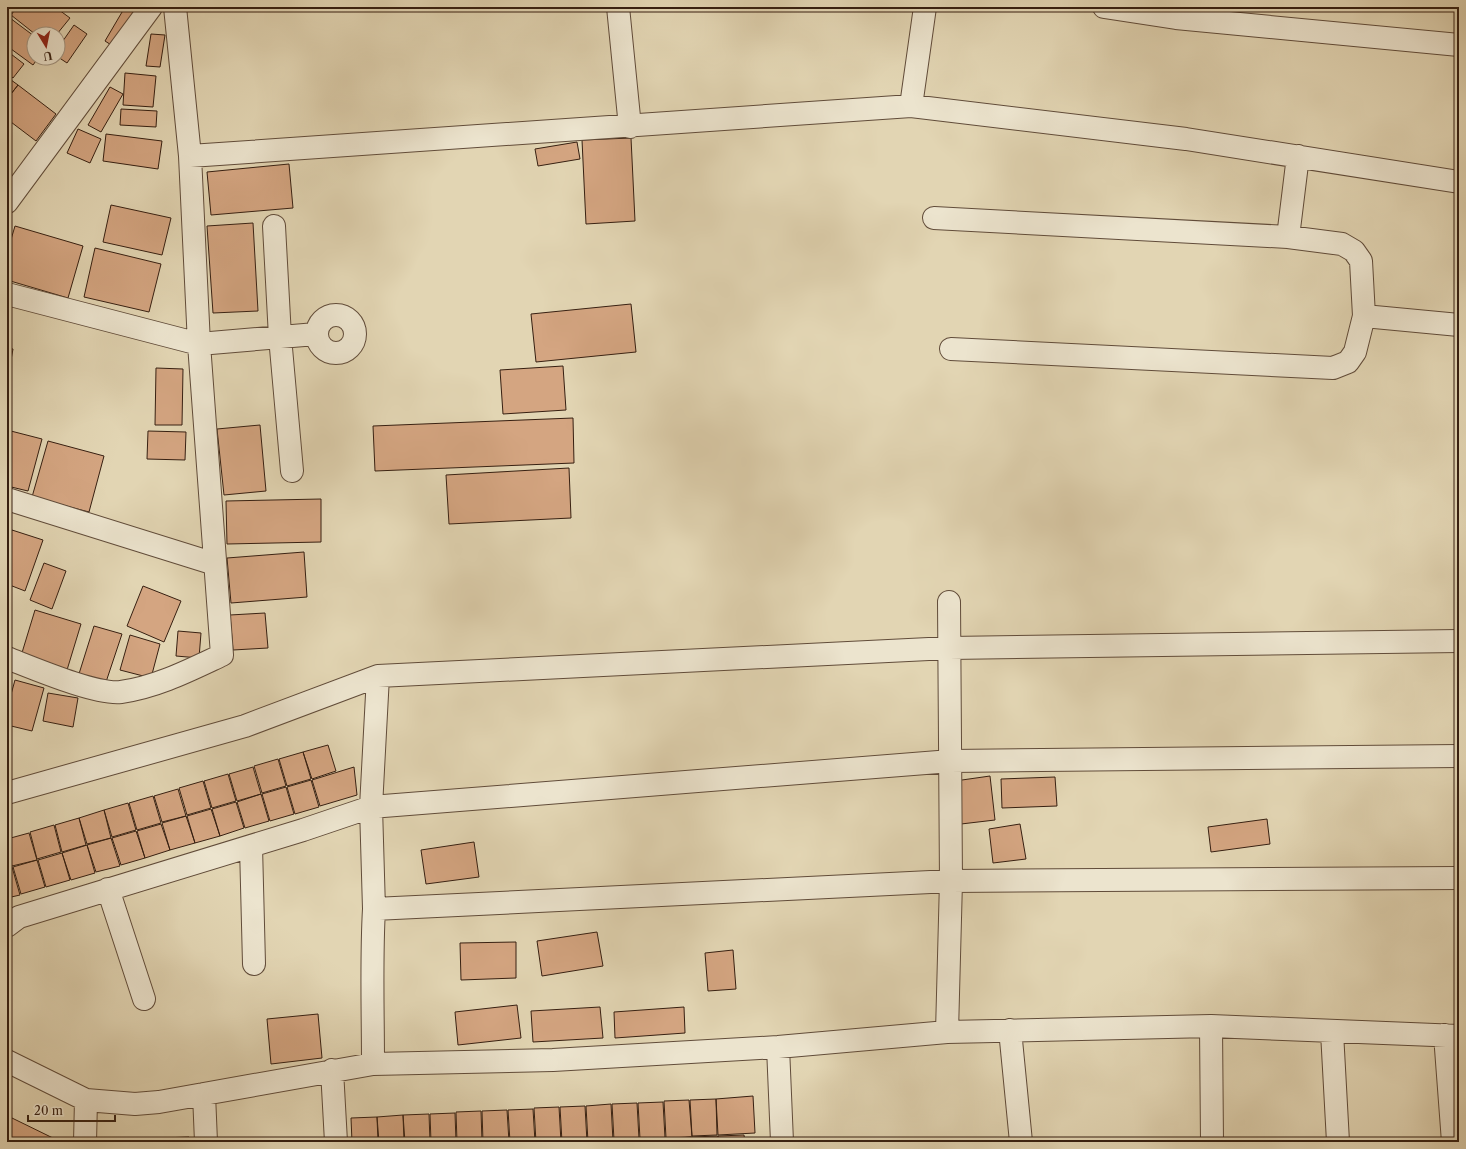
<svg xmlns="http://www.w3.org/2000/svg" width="1466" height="1149" font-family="'Libre Caslon Text',serif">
<rect width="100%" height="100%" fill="#e2d5b3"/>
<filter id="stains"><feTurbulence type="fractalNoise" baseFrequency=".005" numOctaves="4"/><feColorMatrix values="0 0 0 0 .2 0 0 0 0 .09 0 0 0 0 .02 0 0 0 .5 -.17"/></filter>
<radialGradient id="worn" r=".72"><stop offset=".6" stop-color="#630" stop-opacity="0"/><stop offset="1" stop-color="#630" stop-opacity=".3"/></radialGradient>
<path fill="#d4a581" stroke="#361f11" d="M17 7H55L70 18 57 34H35L11 15Z
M125 7H134L139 10 116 48 105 41Z
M10 18 34 36V58H38L33 65 7 46V23Z
M74 25 87 34 67 63 58 57V48Z
M151 34 165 35 160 67 146 66Z
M7 51 24 64 13 78 7 73Z
M125 73 156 76 153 107 123 105Z
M7 77 18 85 7 99Z
M18 85 56 114 36 141 7 119V99Z
M110 87 123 94 101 132 88 125Z
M121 109 157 111 156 127 120 125Z
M78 129 101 139 90 163 67 153Z
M106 134 162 141 158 169 103 161Z
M631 138 635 221 586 224 582 140Z
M577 142 580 159 538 166 535 149Z
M289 164 293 208 211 215 207 172Z
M111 205 171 218 162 255 103 242Z
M253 223 258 311 213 313 207 226Z
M15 226 83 246 68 298 7 280V253Z
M95 248 161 264 149 312 84 297Z
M631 304 636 352 536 362 531 314Z
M7 348 13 349 7 382Z
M563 366 566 410 503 414 500 370Z
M156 368 183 369 182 425H155Z
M573 418 574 463 375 471 373 426Z
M260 425 266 491 224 495 217 429Z
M7 430 42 439 28 491 7 486Z
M148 431 186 432 185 460 147 459Z
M48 441 104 456 89 512 32 497Z
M569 468 571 518 449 524 446 475Z
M321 499V542L227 544 226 501Z
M12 530 43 540 25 591 7 584V543Z
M304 552 307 597 231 603 227 558Z
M44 563 66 571 52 609 30 600Z
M143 586 181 601 164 642 127 626Z
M35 610 81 624 67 670 21 656Z
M265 613 268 648 233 650 230 615Z
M94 626 122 634 105 685 78 677Z
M178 631 201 633 199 658 176 656Z
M130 635 160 644 151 678 120 670Z
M15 680 44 688 32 731 7 725V709Z
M48 693 78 698 73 727 43 721Z
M328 745 336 771 312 779 303 752Z
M303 752 311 779 287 786 279 759Z
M278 759 286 786 262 793 254 766Z
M253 767 261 794 237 801 229 774Z
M354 767 357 795 320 806 312 780Z
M228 774 236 801 212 808 204 781Z
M990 776 995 820 961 824 955 781Z
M1055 777 1057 806 1002 808 1001 779Z
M311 780 319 807 295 814 287 787Z
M203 781 211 808 187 815 179 788Z
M286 787 294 814 270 821 262 794Z
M178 789 186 816 162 822 154 796Z
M261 794 269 821 245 828 237 802Z
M153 796 161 823 137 830 129 803Z
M236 802 244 828 220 836 212 809Z
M128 803 136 830 112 837 104 810Z
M211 809 220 836 195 843 187 816Z
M104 810 111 838 87 844 79 818Z
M186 816 195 843 170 850 162 823Z
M79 818 86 845 62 852 55 825Z
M1267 819 1270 844 1211 852 1208 827Z
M161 824 170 850 145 858 137 831Z
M1020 824 1026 859 993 863 989 829Z
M54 825 61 852 37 859 30 832Z
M136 831 145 858 121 865 112 838Z
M29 833 37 860 12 866 7 848V839Z
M111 838 120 866 96 872 87 845Z
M474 842 479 877 426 884 421 850Z
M87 845 95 873 71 880 62 853Z
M7 851 12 867 7 868Z
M62 853 70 880 46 887 38 860Z
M37 860 45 887 21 894 13 867Z
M12 867 20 895 7 898V869Z
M597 932 603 966 542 976 537 941Z
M516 942V978L461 980 460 943Z
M733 950 736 989 708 991 705 953Z
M517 1005 521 1038 458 1045 455 1012Z
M600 1007 603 1038 533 1042 531 1011Z
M684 1007 685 1033 615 1038 614 1012Z
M318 1014 322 1058 271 1064 267 1019Z
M753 1096 755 1133 718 1135 716 1099Z
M716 1099 717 1135 692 1136 690 1100Z
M689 1100 692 1137 666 1138 664 1101Z
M663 1102 665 1138 640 1139 638 1103Z
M637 1103 639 1139 614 1140 612 1104Z
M611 1104 613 1141 588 1142 586 1106Z
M585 1106 587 1142H562L560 1107Z
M559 1107 561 1142H536L534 1108Z
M533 1109 535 1142H510L508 1110Z
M507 1110 509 1142H483L482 1111Z
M481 1111 482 1142H457L456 1112Z
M455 1113 456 1142H431L430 1114Z
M429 1114 430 1142H405L403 1115Z
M403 1115 404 1142H379L377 1117Z
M377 1117 378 1142H352L351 1118Z
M12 1118 57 1140 56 1142H7V1129Z
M744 1135 745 1142H718V1136Z
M718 1136V1142H692V1137Z
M189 1137V1142H162V1138Z
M691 1137V1142H666V1139Z
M161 1138 162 1142H135V1139Z
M134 1139V1142H108V1141Z
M665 1139V1142H640V1140Z
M639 1140V1142H614V1141Z"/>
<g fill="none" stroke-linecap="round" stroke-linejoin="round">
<defs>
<path id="minor" d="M618 7 630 127
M1104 7 1176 18 1459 45
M911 106 925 7
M190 156 911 106 1186 139 1459 182
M7 202 151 7
M934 218 1288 237 1342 244 1354 251 1361 261 1364 316 1355 352 1348 362 1333 368 951 349
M274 226 280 337 292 471
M1288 237 1298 156
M7 294 199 344 316 334
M317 334a19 19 0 1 1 38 0a19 19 0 1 1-38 0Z
M1364 316 1459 325
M7 499 215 564
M7 658C33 668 96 695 121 692 157 687 190 670 222 655L199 344 190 156 175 7
M7 793 245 726 378 676 949 648 1459 641
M251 846 254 964
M108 889 144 999
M374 909 371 807 378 676
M7 926 19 917 303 830 371 807 951 761 1459 756
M1211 1026 1212 1142
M1010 1030 1021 1142
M947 1032 951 881 949 602
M1332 1032 1338 1142
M1445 1035 1453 1142
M778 1047 782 1142
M7 1061 86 1100 135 1104 159 1102 373 1064 553 1060 778 1047 947 1032 1211 1026 1459 1036
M373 1064C373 1012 371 960 374 909L951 881 1459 878
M332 1070 336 1142
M204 1094 206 1142
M85 1142 86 1100"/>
</defs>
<use href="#minor" stroke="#614c3a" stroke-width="24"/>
<use href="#minor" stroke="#ece4ce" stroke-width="22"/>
</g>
<rect width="1466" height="1149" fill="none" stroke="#e2d5b3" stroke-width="24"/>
<rect x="8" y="8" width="1450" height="1133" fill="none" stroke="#361f11" stroke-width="2"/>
<rect x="12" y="12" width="1442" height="1125" fill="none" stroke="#361f11"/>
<g transform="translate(46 46) rotate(170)"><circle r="19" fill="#ece4ce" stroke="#a39582"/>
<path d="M0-3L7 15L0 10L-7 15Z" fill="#8f2418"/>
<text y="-6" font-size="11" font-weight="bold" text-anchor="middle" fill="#361f11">U</text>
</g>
<path d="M28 1115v6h87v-6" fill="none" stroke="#361f11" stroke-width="2"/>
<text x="34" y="1115" font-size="12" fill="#361f11" stroke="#ece4ce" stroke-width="3" paint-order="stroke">20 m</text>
<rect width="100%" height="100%" filter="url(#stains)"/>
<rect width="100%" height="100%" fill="url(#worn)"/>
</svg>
